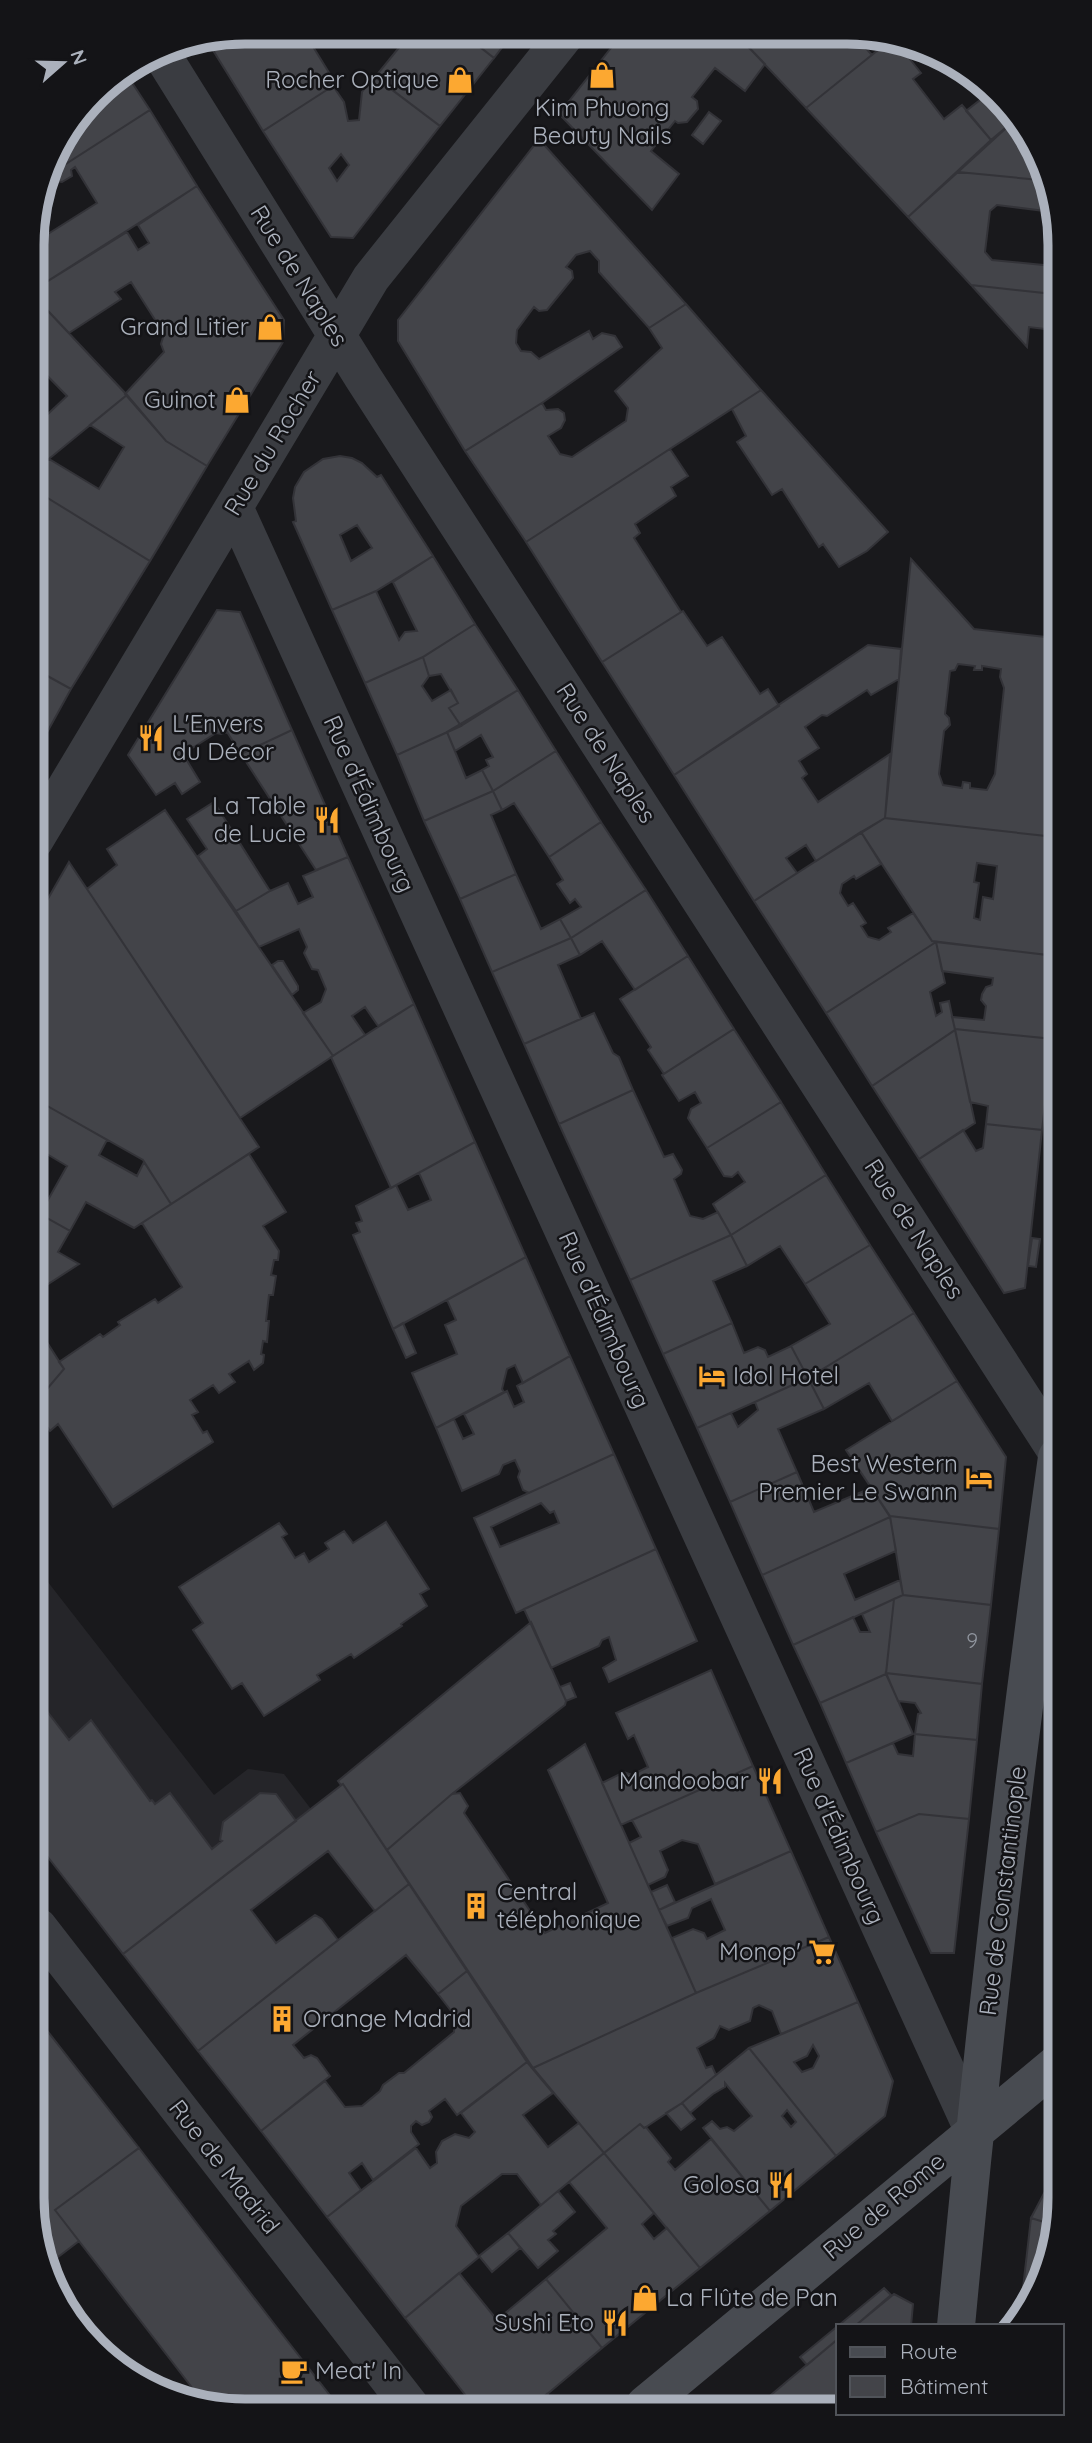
<svg xmlns="http://www.w3.org/2000/svg" width="1092" height="2443" font-family="Quicksand,sans-serif">
<rect width="100%" height="100%" fill="#19191c"/>
<path fill="#252529" d="M37 1568 214 1795 248 1769 284 1774 311 1809 123 1954 37 1843Z"/>
<path fill="#434449" stroke="#333338" stroke-width="2" fill-rule="evenodd" d="M245 32H304L336 84 263 131 211 47 233 34Z
M398 32 462 33 494 58 440 126 375 77 406 39Z
M462 33H513L494 58Z
M233 34 211 47 206 39Z
M622 34 737 35 765 64 745 91 715 68 692 97 697 101 698 109 687 122 678 123 675 121 651 151 679 174 652 210 559 114Z
M737 35H854L872 55 806 108Z
M893 38 921 73 913 79 944 119 962 105 991 140 908 217 806 108Z
M125 72 150 110 47 176 54 150 104 85Z
M374 76 440 126 353 238 331 237 263 131 333 86 344 102 348 121 359 120 362 92ZM341 154 349 165 337 181 329 168Z
M993 90 1016 119 991 140 966 111Z
M150 110 197 186 32 291V244L97 203 75 167 71 170 72 176 62 182 49 180 47 176Z
M709 112 721 121 703 144 692 135Z
M1016 119 1026 131 1016 140 1034 142 1050 181 958 172Z
M539 139 686 304 649 328 599 272V261L590 251 576 255 566 267 572 271 573 278 547 310 539 311 534 307 517 330 516 343 521 351 531 352 539 359 589 331 593 339 602 333 615 336 622 347 542 403 465 451 398 341V320Z
M958 172 1050 181 1053 189V212L997 205 990 211 985 252 992 260 1053 266V294L971 285 908 217Z
M197 186 284 320 283 342 207 466 166 441 125 394 164 352 161 344 164 334 131 282 115 292 121 299 69 333 32 294V291L127 232 138 250 149 243 138 225Z
M971 285 1053 294 1054 330 1029 327 1027 347Z
M32 294 127 395 33 472V428L67 396 32 360Z
M686 304 761 390 526 542 465 451 542 403 546 410 558 409 564 413 565 420 561 428 548 436 560 454 572 457 626 421 628 408 615 391 662 348 649 328Z
M761 390 888 532 867 551 839 567 823 544 819 547 782 489 772 495 737 442 746 436 732 409Z
M127 395 166 441 207 466 150 561 33 489V472L49 459 99 489 124 447 90 425Z
M670 449 688 476 671 487 676 496 635 524 640 533 634 538 681 612 602 662 526 542Z
M340 456 352 458 362 463 377 477 381 475 433 556 376 591 332 610 293 522 296 521 293 498 295 487 304 472 323 459ZM357 525 372 548 351 561 340 535Z
M33 489 150 561 71 689 33 668V534L36 530 33 528Z
M433 556 475 624 423 657 365 683 332 610 376 591 399 640 405 632 417 631 393 582Z
M911 559 974 629 1055 638V837L885 818ZM958 664 975 666 974 670H982V666L1001 669 1000 677 1004 688 995 774 987 790 970 788V783L963 782 962 788 943 785 939 774 944 731 950 725 949 718 945 714 950 671 955 670Z
M217 610 240 612 292 730 241 754 227 732 222 734 216 733 183 754 200 782 182 794 175 783 156 795 128 755Z
M683 611 707 646 722 637 760 694 768 689 779 706 674 775 602 662Z
M475 624 518 690 461 726 449 708 458 703 441 674 429 676 423 657Z
M868 645 901 649 899 679 871 695 867 690 827 716 822 715 805 727 819 748 799 761 807 774 802 778 818 802 890 754 885 818 816 861 806 845 786 858 797 873 754 901 674 775Z
M423 657 429 676 422 686 432 701 451 690 458 703 449 708 461 726 397 755 365 683Z
M33 668 71 689 34 756Z
M518 690 556 751 493 791 482 770 489 766 486 760 493 757 481 735 455 751 447 732Z
M292 730 348 857 316 870 241 754Z
M447 732 466 778 482 770 493 791 424 821 397 755Z
M556 751 601 822 549 857 514 803 502 810 493 791Z
M493 791 502 810 491 815 516 874 460 899 424 821Z
M214 802 270 891 236 911 198 856 207 849 187 819Z
M165 810 333 1056 240 1118 87 889 117 865 107 849Z
M885 818 1055 837 1056 956 932 941 861 832ZM977 863 997 866 993 899 983 897 980 920 974 918 979 883 974 882Z
M601 822 646 890 571 938 560 919 581 907 575 899 570 903 557 884 563 880 549 857Z
M861 832 881 864 856 879 854 876 842 884 840 893 848 906 853 903 866 923 861 926 868 937 879 940 891 932 888 928 913 913 932 941 936 942 826 1013 754 901Z
M348 857 414 1004 378 1026 365 1007 352 1016 365 1035 333 1056 303 1013 321 1002 326 989 318 970 312 969 304 953 307 947 299 929 259 947 236 911 270 891 288 883 298 904 313 897 303 876Z
M69 862 259 1147 171 1204 143 1160 35 1099 34 923Z
M516 874 541 929 560 919 571 938 492 972 460 899Z
M646 890 688 956 635 990 602 941 580 955 571 938Z
M571 938 580 955 558 965 581 1019 524 1044 492 972Z
M936 942 945 983 930 992 936 1016 942 1012 940 1003 949 1001 955 1030 872 1086 826 1013Z
M936 942 1056 956V1014L1053 1039 955 1029 952 1017 984 1020 986 1006 981 1000 982 994 986 987 992 985 993 978 942 971Z
M688 956 734 1029 664 1074 648 1050 651 1047 620 999Z
M278 961H283L298 986V990L292 995 272 965Z
M414 1004 475 1142 391 1188 331 1057Z
M594 1013 613 1053 619 1057 633 1090 559 1124 524 1044Z
M734 1029 781 1102 707 1148 688 1118 691 1109 701 1103 695 1092 679 1101 662 1075Z
M955 1029 1053 1039 1042 1130 986 1124 988 1106 970 1102Z
M955 1030 975 1123 919 1159 872 1086Z
M633 1090 664 1157 673 1154 682 1170 681 1174 674 1179 690 1216 703 1219 718 1212 731 1235 630 1280 559 1124Z
M35 1099 107 1140 99 1155 137 1176 144 1162 171 1204 134 1228 86 1202 70 1231 40 1214 67 1166 35 1147Z
M781 1102 826 1175 731 1235 713 1204 745 1182 738 1172 732 1177 724 1176 707 1148Z
M986 1124 1042 1130 1025 1288 1004 1293 919 1159 963 1130 976 1151 983 1148Z
M475 1142 526 1257 393 1329 353 1235 360 1232 356 1223 362 1221 356 1206 396 1185 408 1210 431 1200 419 1173Z
M249 1154 286 1212 263 1226 279 1251 278 1260H274L271 1275 276 1276 273 1295H269L266 1321H269L267 1342 263 1341 261 1354 264 1355 263 1363 254 1370 249 1361 229 1374 235 1382 219 1393 213 1385 190 1400 198 1412 192 1415 203 1433 207 1431 213 1442 113 1507 58 1424 50 1431 36 1410V1402L64 1369 59 1362 100 1334 103 1337 120 1325 118 1322 155 1299 158 1303 182 1287 142 1223Z
M826 1175 870 1245 805 1284 780 1246 747 1266 731 1235Z
M40 1214 70 1231 58 1252 79 1264 36 1292 35 1223Z
M731 1235 747 1266 713 1281 732 1323 663 1354 630 1280Z
M1032 1238 1040 1239 1036 1267 1028 1266Z
M870 1245 914 1313 808 1378 791 1346 830 1324 805 1284Z
M526 1257 570 1356 523 1383 515 1365 507 1369 502 1389 504 1392 436 1428 412 1373 457 1354 445 1325 456 1320 447 1300Z
M914 1313 957 1381 892 1421 869 1383 824 1409 808 1378Z
M403 1323 416 1353 406 1358 393 1329Z
M732 1323 744 1353 758 1347 765 1350 768 1357 791 1346 808 1378 697 1428 663 1354Z
M36 1325 64 1369 36 1402Z
M570 1356 614 1454 529 1493 523 1490 518 1477 520 1471 515 1460 503 1465 499 1474 462 1491 436 1428 454 1419 463 1439 474 1434 464 1414 507 1391 514 1407 524 1402 517 1386Z
M808 1378 824 1409 778 1429 797 1472 730 1502 697 1428 731 1413 738 1427 758 1410 755 1402Z
M957 1381 1006 1457 999 1529 890 1516 846 1450Z
M614 1454 656 1549 516 1613 474 1518ZM541 1503 550 1513 554 1511 559 1523 500 1547 491 1527Z
M797 1472 814 1512 871 1488 890 1517 762 1575 730 1502Z
M890 1516 999 1529 991 1605 903 1595Z
M890 1517 896 1551 844 1574 855 1600 900 1580 903 1595 793 1645 762 1575Z
M386 1522 429 1589 420 1594 427 1606 401 1624 402 1626 354 1658 351 1654 317 1675 320 1680 264 1716 242 1683 232 1689 193 1630 203 1623 179 1587 279 1523 287 1534 282 1537 295 1558 304 1553 309 1562 329 1549 325 1543 344 1531 353 1543Z
M656 1549 697 1641 609 1682 603 1668 616 1660 609 1637 602 1640 599 1646 551 1668 524 1609Z
M903 1595 991 1605 982 1684 886 1673 894 1599Z
M894 1599 886 1674 820 1703 793 1645 853 1617 860 1632H870L862 1614Z
M531 1622 566 1701 565 1705 452 1794 387 1850 343 1784 341 1785 338 1781Z
M711 1670 753 1766 621 1825 602 1783 624 1772 632 1775 648 1767 634 1735 628 1739 616 1713Z
M886 1673 982 1684 977 1740 915 1734 918 1714 921 1713 915 1703 898 1701Z
M886 1674 913 1734 846 1763 820 1703Z
M570 1683 576 1697 566 1701 560 1687Z
M37 1698 69 1740 91 1720 150 1801 152 1800 155 1804 170 1793 212 1849 222 1841 220 1840 223 1822 260 1793 276 1794 296 1821 123 1954 37 1843Z
M915 1734 977 1740 969 1819 919 1814 876 1832 846 1763 893 1743 898 1754 913 1756Z
M585 1744 696 1993 533 2068 387 1850 452 1794 460 1793 468 1806 464 1813 545 1933 608 1903 548 1770Z
M753 1766 791 1851 715 1884 698 1844 682 1840 660 1851 668 1870 665 1877 648 1885 629 1843 641 1837 632 1820Z
M343 1784 409 1884 375 1911 328 1851 251 1910 276 1943 315 1915 322 1919 338 1940 198 2051 123 1954Z
M919 1814 969 1819 954 1953H931L876 1832Z
M791 1851 829 1937 696 1993 672 1938 693 1929 704 1933 707 1939 725 1930 711 1899 692 1908 688 1918 667 1926 659 1910Z
M409 1884 467 1971 438 1994 406 1955 293 2045 304 2058 311 2055 317 2058 330 2076 261 2131 198 2051Z
M667 1885 675 1902 659 1910 651 1892Z
M829 1937 858 2002 781 2034 772 2011 759 2005 753 2008 750 2021 729 2030 720 2026 714 2038 697 2048 706 2068 712 2066 716 2075 682 2103 646 2127 644 2128 640 2124 604 2153 533 2068 696 1993Z
M467 1971 527 2062 457 2115 445 2099 429 2111 432 2117 429 2122 422 2125 416 2121 411 2126V2132L419 2144 373 2180 362 2163 349 2173 361 2190 327 2217 261 2131 325 2081 345 2107 362 2106 380 2091 383 2085 399 2073H404L454 2032 455 2016 438 1994Z
M858 2002 893 2081 885 2116 836 2156 749 2048ZM813 2045 819 2056 813 2068 802 2072 794 2062 807 2056Z
M38 2019 139 2148 55 2210 79 2241 45 2267 39 2254Z
M749 2048 836 2156 770 2211 703 2128 712 2121 720 2129 727 2127 734 2131 752 2116 725 2083V2087L713 2094 690 2113 682 2103ZM787 2110 796 2122 791 2127 782 2116Z
M527 2062 553 2093 523 2115 548 2147 579 2123 604 2153 541 2205 517 2174H502L461 2206 456 2226 479 2257 405 2318 327 2217 416 2148 430 2168 437 2163 436 2152 442 2141 455 2134 469 2138 475 2132 461 2113Z
M682 2103 695 2119 681 2130 666 2113Z
M640 2124 644 2128 646 2127 671 2158 668 2162 675 2170 711 2139 770 2211 700 2268 604 2153Z
M139 2148 275 2325 339 2407H207L55 2210Z
M604 2153 654 2213 642 2224 654 2239 667 2228 700 2268 602 2348 546 2279 607 2228 569 2182Z
M1060 2163V2213L1057 2226 1031 2218Z
M558 2191 575 2212 553 2231 556 2234 548 2240 558 2251 538 2268 508 2233Z
M1031 2218 1057 2226 1044 2280 1019 2323Z
M508 2233 520 2248 492 2272 479 2256Z
M459 2273 497 2320 546 2279 602 2348 533 2406H474L405 2318Z
M884 2288 891 2295 855 2326H838V2339L807 2365 800 2357Z
M894 2294 913 2304 911 2326H855Z
M838 2339V2404L759 2405 791 2378Z
M547 2394 553 2401 548 2406H533Z"/>
<g fill="none" stroke-linecap="round" stroke-linejoin="round">
<path stroke="#3a3c41" stroke-width="38" d="M159 50 364 379 1057 1452
M234 507 974 2132
M34 841 371 278 566 34
M38 1927 410 2406"/>
<path stroke="#484b51" stroke-width="38" d="M956 2326C983 2035 1017 1745 1057 1457
M645 2405 1059 2062"/>
</g>
<defs>
<symbol id="shop-bare" viewBox="-9 -9 18 18"><path d="M-5-2.5h2.3a2.7 3.5 0 0 1 5.4 0H5L5.5 6h-11ZM-1.5-2.5h3a1.5 2.3 0 0 0-3 0Z" fill="#fca831" stroke="#141417" stroke-width="2.5" paint-order="stroke"/></symbol>
<symbol id="restaurant-bare" viewBox="-9 -9 18 18"><path d="M-5-6h1v4h1v-4h1v4h1v-4h1v5L-1.5 .5V6h-2V.5L-5-1ZM5-6V6H3V1.5H1.5Q1.5-4 5-6Z" fill="#fca831" stroke="#141417" stroke-width="2.5" paint-order="stroke"/></symbol>
<symbol id="hotel-bare" viewBox="-9 -9 18 18"><path d="M-6-4.5h1.5V1H6V5H4.5V3h-9V5H-6ZM-4 0a1.8 1.8 0 1 1 3.6 0ZM.5 0V-2.5h3Q6-2.5 6 0Z" fill="#fca831" stroke="#141417" stroke-width="2.5" paint-order="stroke"/></symbol>
<symbol id="building-bare" viewBox="-9 -9 18 18"><path d="M-4-6H4V6H1V3H-1V6H-4ZM-2.5-4.3h1.7v1.8h-1.7ZM.8-4.3h1.7v1.8H.8ZM-2.5-1h1.7V.8h-1.7ZM.8-1h1.7V.8H.8Z" fill="#fca831" stroke="#141417" stroke-width="2.5" paint-order="stroke"/></symbol>
<symbol id="supermarket-bare" viewBox="-9 -9 18 18"><path d="M-6-5.5h2.5l.6 2H6L4.5 2H-2.5L-4.4-4H-6ZM-1.5 3.2a1.3 1.3 0 1 0 .1 0ZM3 3.2a1.3 1.3 0 1 0 .1 0Z" fill="#fca831" stroke="#141417" stroke-width="2.5" paint-order="stroke"/></symbol>
<symbol id="cafe-bare" viewBox="-9 -9 18 18"><path d="M-5.5-4.5H6V0H3Q3 3.5 0 3.5H-2.5Q-5.5 3.5-5.5 0ZM3-3.2v2h1.7v-2ZM-6 4.5H4V6H-6Z" fill="#fca831" stroke="#141417" stroke-width="2.5" paint-order="stroke"/></symbol>
</defs>
<g fill-rule="evenodd">
<use href="#shop-bare" x="583" y="56" width="38" height="38"/>
<use href="#shop-bare" x="441" y="61" width="38" height="38"/>
<use href="#shop-bare" x="251" y="308" width="38" height="38"/>
<use href="#shop-bare" x="218" y="381" width="38" height="38"/>
<use href="#restaurant-bare" x="132" y="719" width="38" height="38"/>
<use href="#restaurant-bare" x="308" y="801" width="38" height="38"/>
<use href="#hotel-bare" x="693" y="1357" width="38" height="38"/>
<use href="#hotel-bare" x="960" y="1459" width="38" height="38"/>
<use href="#restaurant-bare" x="751" y="1762" width="38" height="38"/>
<use href="#building-bare" x="457" y="1887" width="38" height="38"/>
<use href="#supermarket-bare" x="803" y="1933" width="38" height="38"/>
<use href="#building-bare" x="263" y="2000" width="38" height="38"/>
<use href="#restaurant-bare" x="762" y="2166" width="38" height="38"/>
<use href="#shop-bare" x="626" y="2279" width="38" height="38"/>
<use href="#restaurant-bare" x="596" y="2304" width="38" height="38"/>
<use href="#cafe-bare" x="275" y="2352" width="38" height="38"/>
</g>
<g text-anchor="middle" stroke-width="5" stroke-linejoin="round" paint-order="stroke">
<g font-size="21" fill="#91969f">
<text x="972" y="1648">9</text>
</g>
<g font-size="24" fill="#abb1bc" stroke="#141417" text-anchor="end">
<text x="439" y="88">Rocher Optique</text>
<text x="602" y="116" text-anchor="middle">Kim Phuong<tspan x="602" dy="28">Beauty Nails</tspan></text>
<text x="249" y="335">Grand Litier</text>
<text x="216" y="408">Guinot</text>
<text x="172" y="732" text-anchor="start">L'Envers<tspan x="172" dy="28">du Décor</tspan></text>
<text x="306" y="814">La Table<tspan x="306" dy="28">de Lucie</tspan></text>
<text x="733" y="1384" text-anchor="start">Idol Hotel</text>
<text x="958" y="1472">Best Western<tspan x="958" dy="28">Premier Le Swann</tspan></text>
<text x="749" y="1789">Mandoobar</text>
<text x="497" y="1900" text-anchor="start">Central<tspan x="497" dy="28">téléphonique</tspan></text>
<text x="801" y="1960">Monop'</text>
<text x="303" y="2027" text-anchor="start">Orange Madrid</text>
<text x="760" y="2193">Golosa</text>
<text x="666" y="2306" text-anchor="start">La Flûte de Pan</text>
<text x="594" y="2331">Sushi Eto</text>
<text x="315" y="2379" text-anchor="start">Meat' In</text>
</g>
<g font-size="24" fill="#abb1bc" stroke="#141417">
<text transform="translate(299 276) rotate(58)" y="8">Rue de Naples</text>
<text transform="translate(273 443) rotate(-59)" y="8">Rue du Rocher</text>
<text transform="translate(606 753) rotate(57)" y="8">Rue de Naples</text>
<text transform="translate(369 804) rotate(66)" y="8">Rue d'Édimbourg</text>
<text transform="translate(914 1229) rotate(57)" y="8">Rue de Naples</text>
<text transform="translate(604 1320) rotate(66)" y="8">Rue d'Édimbourg</text>
<text transform="translate(839 1836) rotate(66)" y="8">Rue d'Édimbourg</text>
<text transform="translate(1003 1891) rotate(-83)" y="8">Rue de Constantinople</text>
<text transform="translate(224 2167) rotate(52)" y="8">Rue de Madrid</text>
<text transform="translate(884 2206) rotate(-40)" y="8">Rue de Rome</text>
</g>
</g>
<path d="M0 0H1092V2443H0ZM245 44H847A201 201 0 0 1 1048 245V2198A201 201 0 0 1 847 2399H245A201 201 0 0 1 44 2198V245A201 201 0 0 1 245 44Z" fill="#141417" fill-rule="evenodd"/>
<path fill="none" stroke="#abb1bc" stroke-width="9" d="M245 44H847A201 201 0 0 1 1048 245V2198A201 201 0 0 1 847 2399H245A201 201 0 0 1 44 2198V245A201 201 0 0 1 245 44Z"/>
<rect x="836" y="2324" width="228" height="91" fill="#141417" stroke="#505359" stroke-width="2"/>
<rect x="850" y="2347" width="35" height="10" fill="#484b51" stroke="#505359" stroke-width="2"/>
<text x="900" y="2359" font-size="21" fill="#abb1bc">Route</text>
<rect x="850" y="2376" width="35" height="21" fill="#434449" stroke="#505359" stroke-width="2"/>
<text x="900" y="2394" font-size="21" fill="#abb1bc">Bâtiment</text>
<g transform="translate(63 63) rotate(70)" stroke="#141417" stroke-width="5" paint-order="stroke">
<path d="M0-5L12 26L0 18L-12 26Z" fill="#abb1bc"/>
<text y="-10" font-size="19" font-weight="bold" text-anchor="middle" fill="#abb1bc">N</text>
</g>
</svg>
